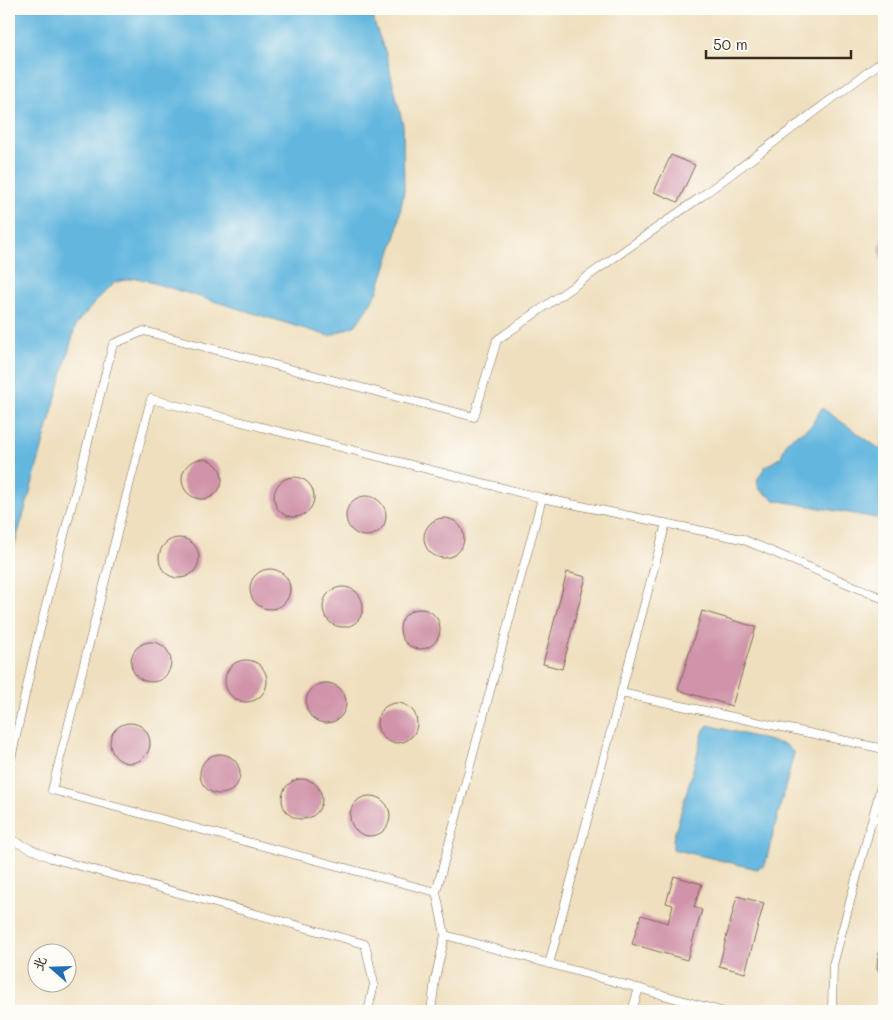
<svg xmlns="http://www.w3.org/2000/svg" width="893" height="1020" font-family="Mali,'LXGW WenKai TC',sans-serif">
<rect width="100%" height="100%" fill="#fdfcf7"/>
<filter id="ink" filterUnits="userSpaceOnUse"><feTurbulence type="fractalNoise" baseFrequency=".02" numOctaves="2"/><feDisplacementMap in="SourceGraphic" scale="10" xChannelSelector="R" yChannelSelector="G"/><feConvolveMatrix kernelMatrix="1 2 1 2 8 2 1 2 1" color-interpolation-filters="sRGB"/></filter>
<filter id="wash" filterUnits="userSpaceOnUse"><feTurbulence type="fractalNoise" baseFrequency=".0096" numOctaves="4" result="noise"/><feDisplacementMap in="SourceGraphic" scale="20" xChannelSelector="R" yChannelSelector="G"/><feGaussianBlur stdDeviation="1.12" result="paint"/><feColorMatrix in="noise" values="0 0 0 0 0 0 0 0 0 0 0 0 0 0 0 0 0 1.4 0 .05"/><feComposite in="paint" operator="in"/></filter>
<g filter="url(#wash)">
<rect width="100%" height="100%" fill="#efdfbe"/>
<path fill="#63b7df" stroke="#4f707e" d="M9 9H372L375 25 386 54 403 125 404 190 396 235 377 293 356 325 329 336 137 278 115 282 98 299 76 324 27 503 9 564Z
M822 408 884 452 883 519 775 500 759 489 757 480 765 467 781 457 787 441 811 426Z
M708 725 786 745 794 753 765 865 757 869 673 849V840L704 730Z"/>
<g id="blocks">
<path fill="#d093a9" d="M671 155 695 165 678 202 654 192Z
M884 233V264L880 258 879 245Z
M182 479a20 20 0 1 1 40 0a20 20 0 1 1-40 0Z
M274 497a20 20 0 1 1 40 0a20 20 0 1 1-40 0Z
M346 516a20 20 0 1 1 40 0a20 20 0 1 1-40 0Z
M424 538a20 20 0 1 1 40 0a20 20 0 1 1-40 0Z
M159 558a20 20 0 1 1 40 0a20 20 0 1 1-40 0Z
M250 589a20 20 0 1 1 40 0a20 20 0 1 1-40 0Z
M567 572 586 577 562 669 543 664Z
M323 607a20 20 0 1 1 40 0a20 20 0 1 1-40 0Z
M400 629a20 20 0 1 1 40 0a20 20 0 1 1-40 0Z
M702 611 756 627 732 706 678 690Z
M131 662a20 20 0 1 1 40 0a20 20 0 1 1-40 0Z
M225 681a21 21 0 1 1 42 0a21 21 0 1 1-42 0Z
M306 703a20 20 0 1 1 40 0a20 20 0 1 1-40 0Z
M377 723a20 20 0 1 1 40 0a20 20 0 1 1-40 0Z
M110 743a20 20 0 1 1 40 0a20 20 0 1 1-40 0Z
M200 774a20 20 0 1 1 40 0a20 20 0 1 1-40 0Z
M282 799a20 20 0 1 1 40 0a20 20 0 1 1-40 0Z
M350 816a20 20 0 1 1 40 0a20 20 0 1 1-40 0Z
M674 876 702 884 694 907 702 910 687 960 632 944 641 915 668 923 673 905 666 903Z
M737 896 764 903 745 973 719 966Z
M884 945V981L877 968 878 954Z"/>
</g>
</g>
<g filter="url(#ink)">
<use href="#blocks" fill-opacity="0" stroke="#7a6956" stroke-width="1"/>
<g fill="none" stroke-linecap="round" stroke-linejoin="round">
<defs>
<path id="lane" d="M621 693 884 749
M9 768 36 645 113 344 144 331 474 417 497 340 702 196 884 60
M872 820 884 818
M9 839 51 858 365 944 374 984 368 1011
M436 892 52 790 151 399 542 498
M445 935 721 1011
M549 964 666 523
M431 1011 435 980 445 935 436 892 542 498 742 539 884 599
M632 1011 639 988
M832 1011 833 965 884 775"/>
</defs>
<use href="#lane" stroke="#7a6956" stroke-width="9"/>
<use href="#lane" stroke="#fff" stroke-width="8"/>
</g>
</g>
<rect width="893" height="1020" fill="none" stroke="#fdfcf7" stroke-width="30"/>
<g transform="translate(52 968) rotate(290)"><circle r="24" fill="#fdfcf7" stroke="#afa8a0"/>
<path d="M0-4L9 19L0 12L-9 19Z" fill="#1f6fb2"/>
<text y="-8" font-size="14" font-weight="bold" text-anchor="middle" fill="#3b2a1e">北</text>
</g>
<path d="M706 50v8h145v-8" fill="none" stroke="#3b2a1e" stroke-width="2.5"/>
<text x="713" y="50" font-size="15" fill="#3b2a1e" stroke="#fdfcf7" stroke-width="4" paint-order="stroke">50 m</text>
</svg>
